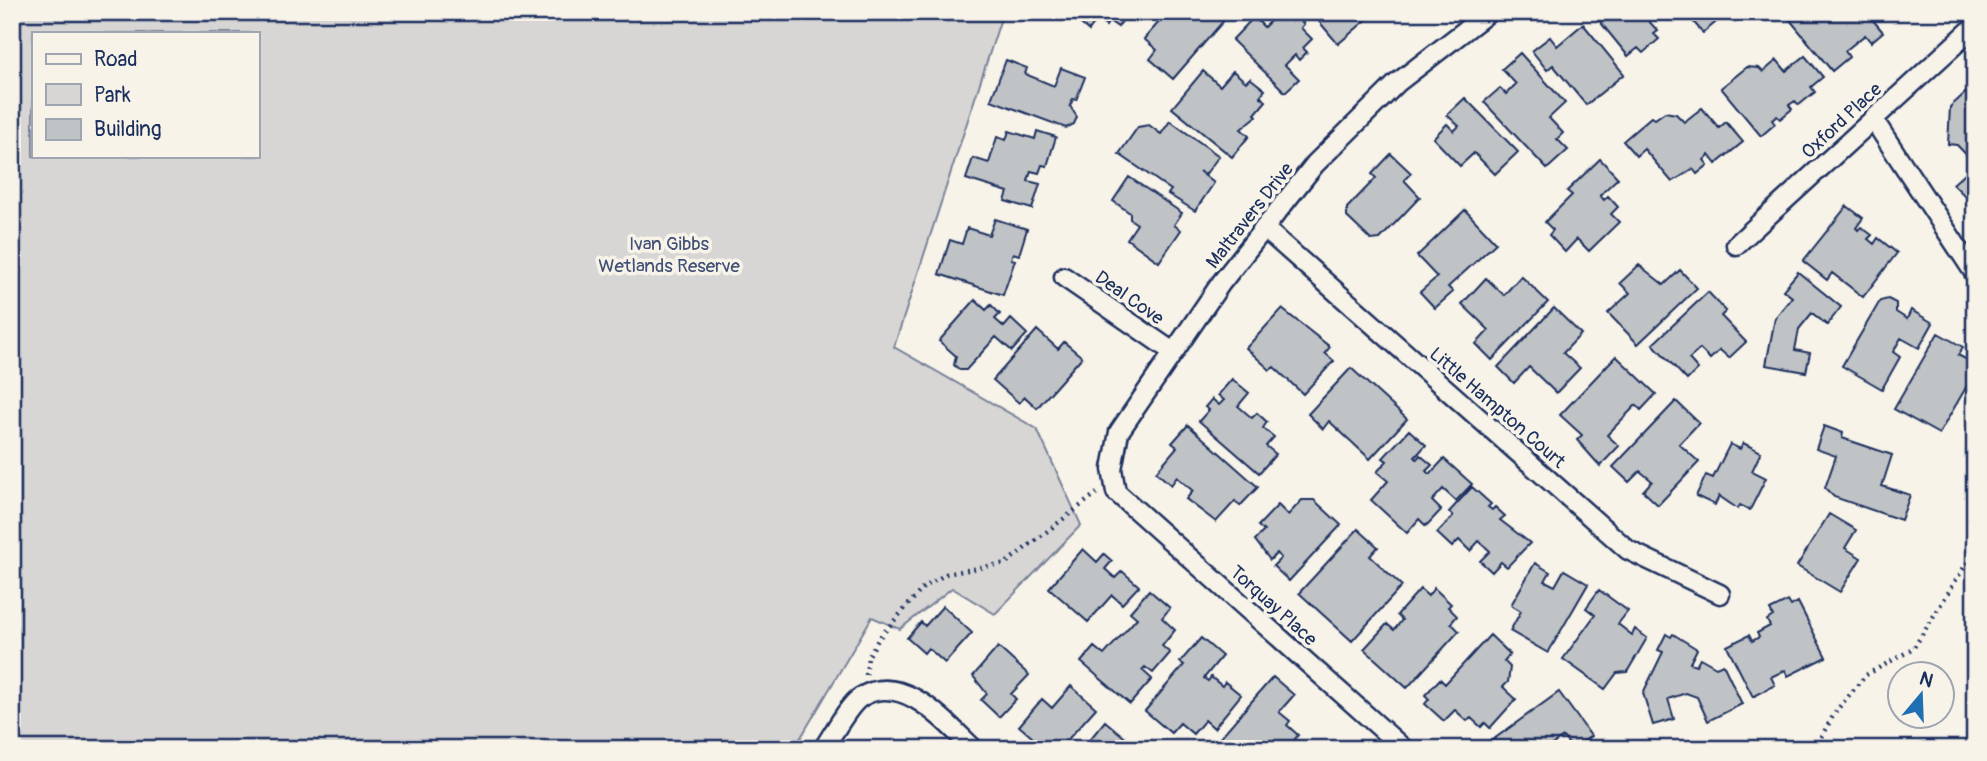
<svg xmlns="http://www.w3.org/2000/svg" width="1987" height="761" font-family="Pangolin,sans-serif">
<rect width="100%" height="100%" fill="#f7f3e8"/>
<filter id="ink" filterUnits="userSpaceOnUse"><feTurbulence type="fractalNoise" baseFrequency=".0143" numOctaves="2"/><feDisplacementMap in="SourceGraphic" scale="14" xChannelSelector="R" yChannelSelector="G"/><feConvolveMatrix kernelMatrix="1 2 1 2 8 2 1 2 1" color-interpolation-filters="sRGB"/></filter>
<g filter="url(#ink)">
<path fill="#d7d6d4" stroke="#798299" stroke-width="2" fill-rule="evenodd" d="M12 12H1003L894 347 1037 429 1081 525 995 614 952 588 900 629 872 617 794 749H12ZM33 33H257V156H33Z"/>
<path fill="#c0c3c5" stroke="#1b2f5e" stroke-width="2" d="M1067 12H1140L1134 20 1126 15 1118 27 1109 21 1106 26 1097 20 1089 31Z
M1177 12H1220L1226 18 1173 79 1150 59 1157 50 1144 39 1167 13 1173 17Z
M1279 12H1292L1304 24 1301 28 1312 39 1303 48 1307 52 1299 60 1295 55 1285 65 1299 79 1285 92 1232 40 1254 17 1264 27Z
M1311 12H1370L1372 15 1338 44Z
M1592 12H1651L1645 17 1658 31 1654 34 1659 39 1643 53 1638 48 1628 56Z
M1685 12H1728L1703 33Z
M1798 12H1834L1837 16 1841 12H1866L1883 32 1871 42 1865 35 1845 51 1849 57 1832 71 1790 20Z
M1583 24 1624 74 1586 105 1553 65 1547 70 1532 51 1550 37 1557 46Z
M1520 53 1565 103 1549 118 1563 133 1557 139 1568 150 1547 169 1484 102 1500 88 1506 94 1516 84 1502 69Z
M1805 56 1823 77 1811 87 1815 92 1799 105 1795 101 1789 105 1792 109 1780 119 1777 116 1772 120 1775 124 1761 136 1721 88 1747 67 1759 68 1763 72 1777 60 1786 71Z
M1006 60 1027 68 1025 74 1054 86 1061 68 1085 77 1076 100 1073 99 1070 106 1077 117 1074 124 1066 128 991 100Z
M1203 71 1220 86 1233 71 1246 82 1250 78 1265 90 1260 96 1266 101 1255 114 1257 116 1241 129 1249 136 1232 157 1172 108Z
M1975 84V164L1957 145 1948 144 1950 107Z
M1465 98 1518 152 1495 174 1474 153 1460 166 1433 138 1447 124 1454 131 1459 126 1447 115Z
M1702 108 1719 128 1726 122 1743 142 1716 164 1709 155 1704 160 1708 165 1697 174 1693 169 1672 182 1644 149 1636 156 1623 141 1651 117 1655 119 1665 112 1676 114 1684 122Z
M1170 121 1219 156 1205 175 1199 171 1214 183 1195 211 1168 194 1171 190 1119 154 1138 127 1149 125 1161 134Z
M1009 131 1035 139 1037 131 1056 137 1047 166 1042 165 1039 173 1031 171 1028 181 1040 184 1032 209 1005 201 1008 192 966 179 973 158 989 163 997 137 1006 140Z
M1391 154 1411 173 1404 180 1420 197 1380 239 1371 240 1347 217V208L1376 178 1372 174Z
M1600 159 1618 178 1600 195 1604 200 1608 196 1618 207 1611 214 1619 222 1589 251 1577 239 1565 252 1549 235 1553 230 1545 222 1572 195 1567 191Z
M1975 164V191L1967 198 1953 184Z
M1129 177 1182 213 1174 225 1181 230 1159 262 1127 239 1137 224 1130 219V213L1113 201Z
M1847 206 1863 218 1856 228 1858 230 1861 227 1872 235 1868 239 1874 244 1878 238 1897 253 1863 297 1832 273 1827 280 1803 261Z
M1465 210 1496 243 1448 287 1453 292 1435 308 1420 292 1437 277 1417 256Z
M995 219 1027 229 1019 255 1013 253 1011 259 1015 260 1003 295 939 274 950 240 962 244 967 228 989 235Z
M1639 265 1664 285 1680 270 1697 288 1638 344 1608 313 1630 293 1620 283Z
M1798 272 1841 307 1827 325 1812 313 1799 329 1795 350 1810 353 1806 372 1766 365 1775 318 1792 297 1783 290Z
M1521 276 1548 302 1492 360 1476 344 1489 330 1462 304 1486 278 1504 295Z
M1708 292 1726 311 1721 316 1746 342 1729 358 1720 350 1710 359 1700 349 1689 359 1698 369 1687 380 1653 344Z
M1888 299 1896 303V312L1907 319 1911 310 1933 323 1919 348 1901 338 1893 352 1900 357 1882 389 1842 366 1880 301Z
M975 300 986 310 991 305 1000 314 995 319 1004 327 1011 319 1027 334 1012 351 996 337 966 370H960L954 365 956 356 939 341Z
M1554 308 1581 334 1563 353 1580 368 1556 393 1529 367 1514 383 1498 367Z
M1282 309 1330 347 1325 353 1334 361 1303 394 1274 367 1270 370 1246 348Z
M1037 330 1058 349 1064 342 1082 357 1037 408 1025 397 1019 403 993 380Z
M1938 333 1963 347 1958 355 1975 364V372L1939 434 1894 409Z
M1616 356 1656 394 1641 410 1636 405 1607 435 1619 446 1600 466 1577 440 1582 435 1560 415Z
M1351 368 1407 419 1370 459 1329 421 1323 429 1308 414Z
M1232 379 1249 393 1238 406 1252 418 1257 413 1267 422 1263 428 1274 437 1266 446 1276 454 1259 473 1199 421 1209 410 1205 407 1212 399 1219 405 1224 400 1218 395Z
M1676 401 1699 423 1679 444 1699 462 1658 505 1643 491 1652 481 1640 471 1629 482 1613 467Z
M1188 425 1258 487 1240 506 1235 501 1216 522 1186 499 1193 491 1177 477 1171 485 1156 472 1177 447 1172 443Z
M1824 426 1843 433 1842 438 1892 455 1882 486 1910 495 1901 520 1834 497 1825 488 1836 456 1816 449Z
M1409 430 1426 445 1415 457 1417 459 1420 455 1432 465 1426 471 1430 474 1444 459 1472 484 1456 501 1443 489 1432 501 1441 510 1426 526 1419 519 1407 533 1371 500 1388 481 1377 472 1387 461 1383 458Z
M1743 443 1761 452 1752 471 1766 478 1750 510 1740 505 1738 509 1719 496 1715 505 1696 496 1706 475 1713 478 1730 444 1740 449Z
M1472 487 1491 504 1488 507 1492 510 1495 507 1505 516 1500 520 1530 543 1507 567 1501 562 1492 572 1480 561 1490 551 1479 541 1470 551 1459 540 1452 547 1437 533 1453 516 1449 512Z
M1302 500H1314L1341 525 1289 581 1273 566 1281 558 1277 553 1270 560 1255 540 1264 531 1258 526 1278 505 1288 515Z
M1829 514 1856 530 1845 548 1861 558 1840 592 1797 566Z
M1358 529 1378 547 1370 556 1402 586 1352 641 1299 593Z
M1083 549 1097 562 1104 554 1112 561 1105 569 1115 578 1122 571 1139 586 1122 604 1112 595 1088 622 1049 588Z
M1535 563 1550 572 1545 581 1555 586 1564 570 1588 584 1548 653 1510 631 1521 611 1511 605Z
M1434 588 1451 604 1448 607 1457 616 1451 623 1459 631 1407 688 1364 649 1387 624 1394 630 1402 620 1397 615 1420 589 1428 596Z
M1149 590 1170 608 1162 618 1175 630 1162 646 1170 653 1153 673 1145 667 1142 670 1152 679 1130 704 1081 662 1094 647 1104 655 1137 618 1130 612Z
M1599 590 1628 611 1618 624 1632 635 1635 629 1647 638 1627 672 1617 673 1605 689 1563 659 1595 615 1586 608Z
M1788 601 1791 606 1798 602 1826 657 1788 676 1785 670 1771 677 1775 685 1753 697 1727 646 1749 635 1752 641 1759 637 1757 633 1770 626 1767 620 1773 616 1770 610Z
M943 606 972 633 945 663 928 648 924 653 907 638 921 622 925 626Z
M1666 634 1671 637 1673 634 1697 649 1690 663 1696 665 1700 658 1716 667 1723 664 1742 704 1708 721 1697 697 1686 693 1668 699 1674 719 1653 725 1643 693 1663 652 1658 650Z
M1490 635 1510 654 1504 661 1510 667 1508 682 1503 687 1516 699 1490 728 1485 723 1481 727 1471 718 1467 721 1455 710 1444 721 1425 704 1429 699 1425 695 1440 679 1445 684Z
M1201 638 1222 656 1204 678 1208 681 1211 677 1222 686 1225 682 1241 695 1214 728 1205 720 1193 734 1180 723 1171 733 1145 711 1184 665 1180 662Z
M998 647 1029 675 1011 694 1016 699 999 717 981 700 987 694 973 676Z
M1273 677 1294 695 1279 712 1290 721 1287 725 1298 735 1287 749H1274L1267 743 1263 749H1210Z
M1071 686 1096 708 1062 746 1064 749H1038L1041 745 1019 726 1042 699 1052 708Z
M1559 692 1591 736 1573 749 1563 737 1546 749H1490L1487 744Z
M1105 721 1129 741 1122 749H1082Z"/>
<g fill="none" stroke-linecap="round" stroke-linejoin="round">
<defs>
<path id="minor" d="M1873 119 1975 274
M1264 228 1628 550 1720 594
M1736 245 1975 26
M1064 277 1173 352
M823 749C832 736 849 704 861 697 903 671 946 723 974 749
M1404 749 1116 492 1112 469 1119 432 1221 283 1315 164 1397 83 1489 12"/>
</defs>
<use href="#minor" stroke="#1b2f5e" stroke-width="23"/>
<path stroke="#1b2f5e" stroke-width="4.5" stroke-dasharray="2 5" stroke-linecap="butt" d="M866 675 868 657 879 638 923 588 946 574 1006 563 1097 493
M1814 749 1836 711 1866 675 1913 649 1975 550"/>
<use href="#minor" stroke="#f7f3e8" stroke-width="18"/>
</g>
</g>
<g text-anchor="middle" stroke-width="7" stroke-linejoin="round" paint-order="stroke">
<g font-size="19" fill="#1b2f5e" stroke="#f7f3e8">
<text transform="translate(1841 120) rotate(-43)" y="7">Oxford Place</text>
<text transform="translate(1249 215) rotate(-52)" y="7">Maltravers Drive</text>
<text transform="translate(1130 297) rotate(35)" y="7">Deal Cove</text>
<text transform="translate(1498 407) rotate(41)" y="7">Little Hampton Court</text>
<text transform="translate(1274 605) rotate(42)" y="7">Torquay Place</text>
</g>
<g font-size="19" fill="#415076" stroke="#f7f3e8">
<text x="669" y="250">Ivan Gibbs<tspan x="669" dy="22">Wetlands Reserve</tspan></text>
</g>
</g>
<rect width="1987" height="761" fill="none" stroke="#f7f3e8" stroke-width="42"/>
<rect x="21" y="21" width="1945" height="719" fill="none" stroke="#1b2f5e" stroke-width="2.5" filter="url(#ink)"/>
<rect x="32" y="32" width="228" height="126" fill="#f7f3e8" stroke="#9fa5b1" stroke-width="2"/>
<rect x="46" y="54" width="35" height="10" fill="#f7f3e8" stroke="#9fa5b1" stroke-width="2"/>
<text x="94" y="66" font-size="21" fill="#1b2f5e">Road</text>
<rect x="46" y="84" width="35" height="21" fill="#d7d6d4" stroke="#9fa5b1" stroke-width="2"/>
<text x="94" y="102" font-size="21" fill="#1b2f5e">Park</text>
<rect x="46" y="119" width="35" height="21" fill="#c0c3c5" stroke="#9fa5b1" stroke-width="2"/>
<text x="94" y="136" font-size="21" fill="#1b2f5e">Building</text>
<g transform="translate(1921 695) rotate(19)"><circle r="33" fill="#f7f3e8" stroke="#9fa5b1" stroke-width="2"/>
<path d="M0-5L12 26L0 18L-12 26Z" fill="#1f6fb2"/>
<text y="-10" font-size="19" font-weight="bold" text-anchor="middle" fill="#1b2f5e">N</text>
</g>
</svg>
